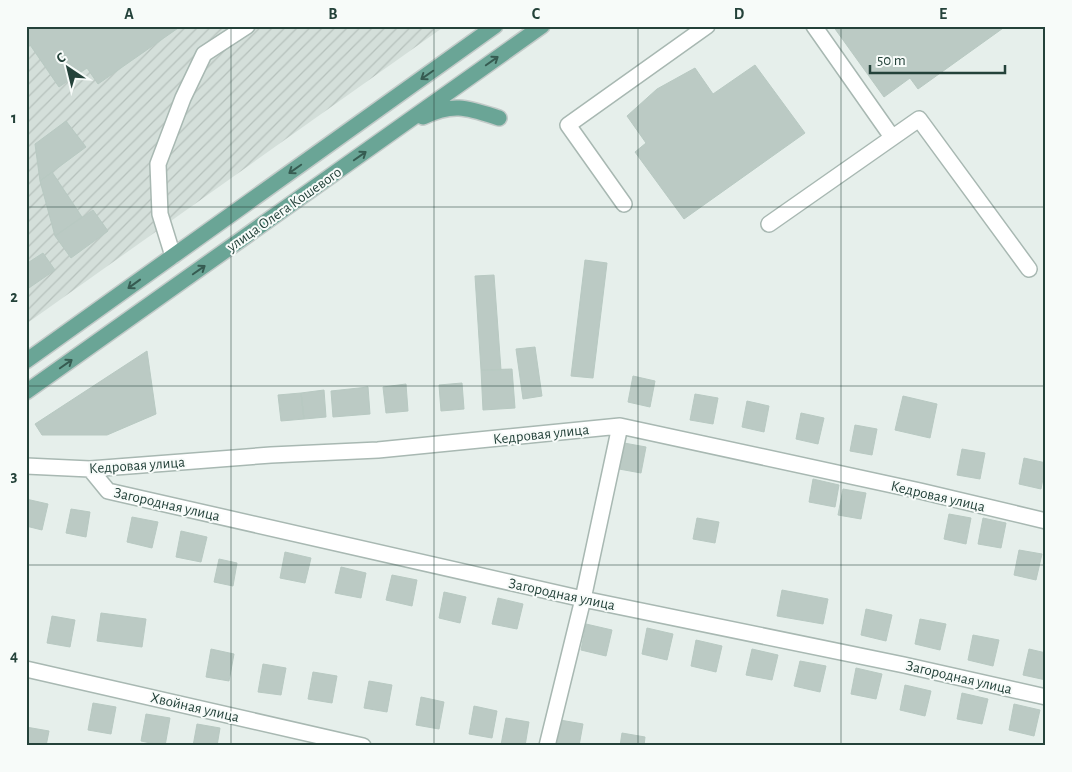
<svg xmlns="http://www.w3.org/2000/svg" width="1072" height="772" font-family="'Alegreya Sans',sans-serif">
<defs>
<pattern id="industrial-furrows" width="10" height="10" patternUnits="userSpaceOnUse" patternTransform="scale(1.25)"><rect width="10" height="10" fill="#d4dfda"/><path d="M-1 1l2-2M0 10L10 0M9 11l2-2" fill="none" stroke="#b6c1bc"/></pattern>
</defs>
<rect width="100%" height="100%" fill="#e6efeb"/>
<path fill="url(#industrial-furrows)" d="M26 26H445L26 324Z"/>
<path fill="#bbcac4" stroke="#b8c9c2" d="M26 26H181L98 84 87 68 59 87 26 39Z
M833 26H1006L918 89 910 78 884 97Z
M755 65 805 133 684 219 635 152 646 143 627 116 657 89 695 68 713 94Z
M66 121 86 147 40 181 35 144Z
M52 172 82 217 55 236 40 181Z
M93 210 108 231 71 258 55 236Z
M43 253 55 270 26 290V264Z
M585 260 607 263 593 378 571 376Z
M494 275 501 370H481L475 276Z
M535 347 542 396 523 399 516 349Z
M147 351 156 414 107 435H42L35 424Z
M512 369 515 408 483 410 481 370Z
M633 376 655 381 650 407 628 402Z
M462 383 464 409 441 411 439 385Z
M406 384 408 411 386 413 383 387Z
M368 387 370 414 333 417 331 391Z
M324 390 326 417 304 419 301 393Z
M301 393 304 419 281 421 278 395Z
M695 394 718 398 713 424 690 420Z
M903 396 937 404 930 438 895 430Z
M747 401 769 406 764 432 742 427Z
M801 413 824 418 818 444 796 439Z
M855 425 877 429 872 455 850 451Z
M624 443 646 447 641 473 619 469Z
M962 449 985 453 980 479 957 475Z
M1024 458 1046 463 1041 489 1019 484Z
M813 479 839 485 835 507 809 502Z
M843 489 866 493 861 519 838 515Z
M26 499 48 504 42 530 26 526Z
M71 509 90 512 86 537 66 533Z
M949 514 971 518 966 544 944 539Z
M132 517 158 522 152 548 127 542Z
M697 518 719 522 715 543 693 539Z
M983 518 1006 523 1001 548 978 544Z
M181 531 207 537 201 562 176 557Z
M1019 550 1042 554 1036 580 1014 575Z
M285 552 311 558 305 583 280 578Z
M219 559 237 563 233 586 214 582Z
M341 567 366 573 361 598 335 593Z
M392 575 417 580 412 606 386 600Z
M782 590 828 599 823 624 777 616Z
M444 592 466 597 460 623 439 618Z
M498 598 523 604 517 629 492 624Z
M866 609 892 615 886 641 861 635Z
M101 613 146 619 142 647 97 641Z
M52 616 75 620 70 647 47 643Z
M920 619 946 624 940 650 915 644Z
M586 624 612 630 606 656 581 650Z
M647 628 673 634 667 660 642 654Z
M973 635 999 640 993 666 968 660Z
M696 640 722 646 716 672 691 666Z
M211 649 234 654 229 681 206 677Z
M752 649 778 655 772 680 746 675Z
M1029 649 1046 653V680L1023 675Z
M800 661 826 666 820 692 794 686Z
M263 664 286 668 281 695 258 692Z
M856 668 882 674 876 699 851 694Z
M313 672 337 676 332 703 308 699Z
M369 681 392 685 387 712 364 708Z
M905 685 931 691 925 716 900 710Z
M962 693 988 699 982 724 957 719Z
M421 697 444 702 439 729 416 725Z
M93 703 116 707 111 734 88 730Z
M1014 704 1040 710 1034 736 1009 730Z
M474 706 497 711 492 738 469 734Z
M146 714 170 718 165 746 141 741Z
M506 718 529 722 525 746 501 745Z
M560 720 583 724 579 746H555Z
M197 724 220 728 217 746H193Z
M26 727 49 731 46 746H26Z
M622 733 645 737 644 746H620Z"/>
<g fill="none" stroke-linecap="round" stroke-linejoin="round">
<defs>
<path id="minor" d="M814 26 892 137
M624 204 568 125 707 26
M769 224 919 119 1029 269
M173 256 160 214 158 164 183 98 204 54 247 26
M26 466 90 469 271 455 378 450 620 426 920 491 1046 521
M90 469 108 491 583 599 904 665 1046 697
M26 669 363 746
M547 746 583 599 620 426"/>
<path id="major" d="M423 117C454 102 468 108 499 118
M26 361 495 26
M26 392 542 26"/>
</defs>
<use href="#minor" stroke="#a8b8b2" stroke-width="18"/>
<use href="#major" stroke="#c2cac8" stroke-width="18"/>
<use href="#minor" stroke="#fff" stroke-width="15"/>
<use href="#major" stroke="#6aa596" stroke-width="15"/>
</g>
<defs><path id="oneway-shaft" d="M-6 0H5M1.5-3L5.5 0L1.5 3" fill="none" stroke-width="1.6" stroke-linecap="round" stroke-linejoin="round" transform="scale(1.25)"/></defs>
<g stroke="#365b51">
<use href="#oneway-shaft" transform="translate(492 61) rotate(-35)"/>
<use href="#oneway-shaft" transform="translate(427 75) rotate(145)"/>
<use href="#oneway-shaft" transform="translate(360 156) rotate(-35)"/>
<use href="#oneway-shaft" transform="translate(295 169) rotate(145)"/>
<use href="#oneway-shaft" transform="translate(199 270) rotate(-35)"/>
<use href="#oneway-shaft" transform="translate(134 284) rotate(144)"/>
<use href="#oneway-shaft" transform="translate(66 364) rotate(-35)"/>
</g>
<path fill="none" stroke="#24423a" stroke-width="1" stroke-opacity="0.55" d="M231 26V746M434 26V746M638 26V746M841 26V746M26 207H1046M26 386H1046M26 565H1046"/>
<g text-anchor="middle" stroke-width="4" stroke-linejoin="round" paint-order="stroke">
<g font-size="15" fill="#24423a" stroke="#f7fbf9">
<text transform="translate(284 209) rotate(-35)" y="5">улица Олега Кошевого</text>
<text transform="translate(541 434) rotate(-6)" y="5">Кедровая улица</text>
<text transform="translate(137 465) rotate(-4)" y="5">Кедровая улица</text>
<text transform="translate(938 496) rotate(13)" y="5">Кедровая улица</text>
<text transform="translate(167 504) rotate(13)" y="5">Загородная улица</text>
<text transform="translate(562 594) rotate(12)" y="5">Загородная улица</text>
<text transform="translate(959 677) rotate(13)" y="5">Загородная улица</text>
<text transform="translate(195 707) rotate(13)" y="5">Хвойная улица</text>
</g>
</g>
<rect width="1072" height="772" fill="none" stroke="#f7fbf9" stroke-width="55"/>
<g transform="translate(68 68) rotate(325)" stroke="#f7fbf9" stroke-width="4" paint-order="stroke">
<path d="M0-4L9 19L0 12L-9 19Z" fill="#24423a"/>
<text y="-8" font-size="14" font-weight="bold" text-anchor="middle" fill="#24423a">С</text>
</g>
<path d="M870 65v8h135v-8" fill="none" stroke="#24423a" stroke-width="2.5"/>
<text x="877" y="65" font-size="15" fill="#24423a" stroke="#f7fbf9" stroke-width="4" paint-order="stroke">50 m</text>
<rect x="28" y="28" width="1016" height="716" fill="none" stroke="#24423a" stroke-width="2"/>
<g font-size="16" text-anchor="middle" font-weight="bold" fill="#24423a">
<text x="129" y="19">A</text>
<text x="333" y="19">B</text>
<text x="536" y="19">C</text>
<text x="739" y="19">D</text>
<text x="943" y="19">E</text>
<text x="14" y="123">1</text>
<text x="14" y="302">2</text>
<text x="14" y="481">3</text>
<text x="14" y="661">4</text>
</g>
</svg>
